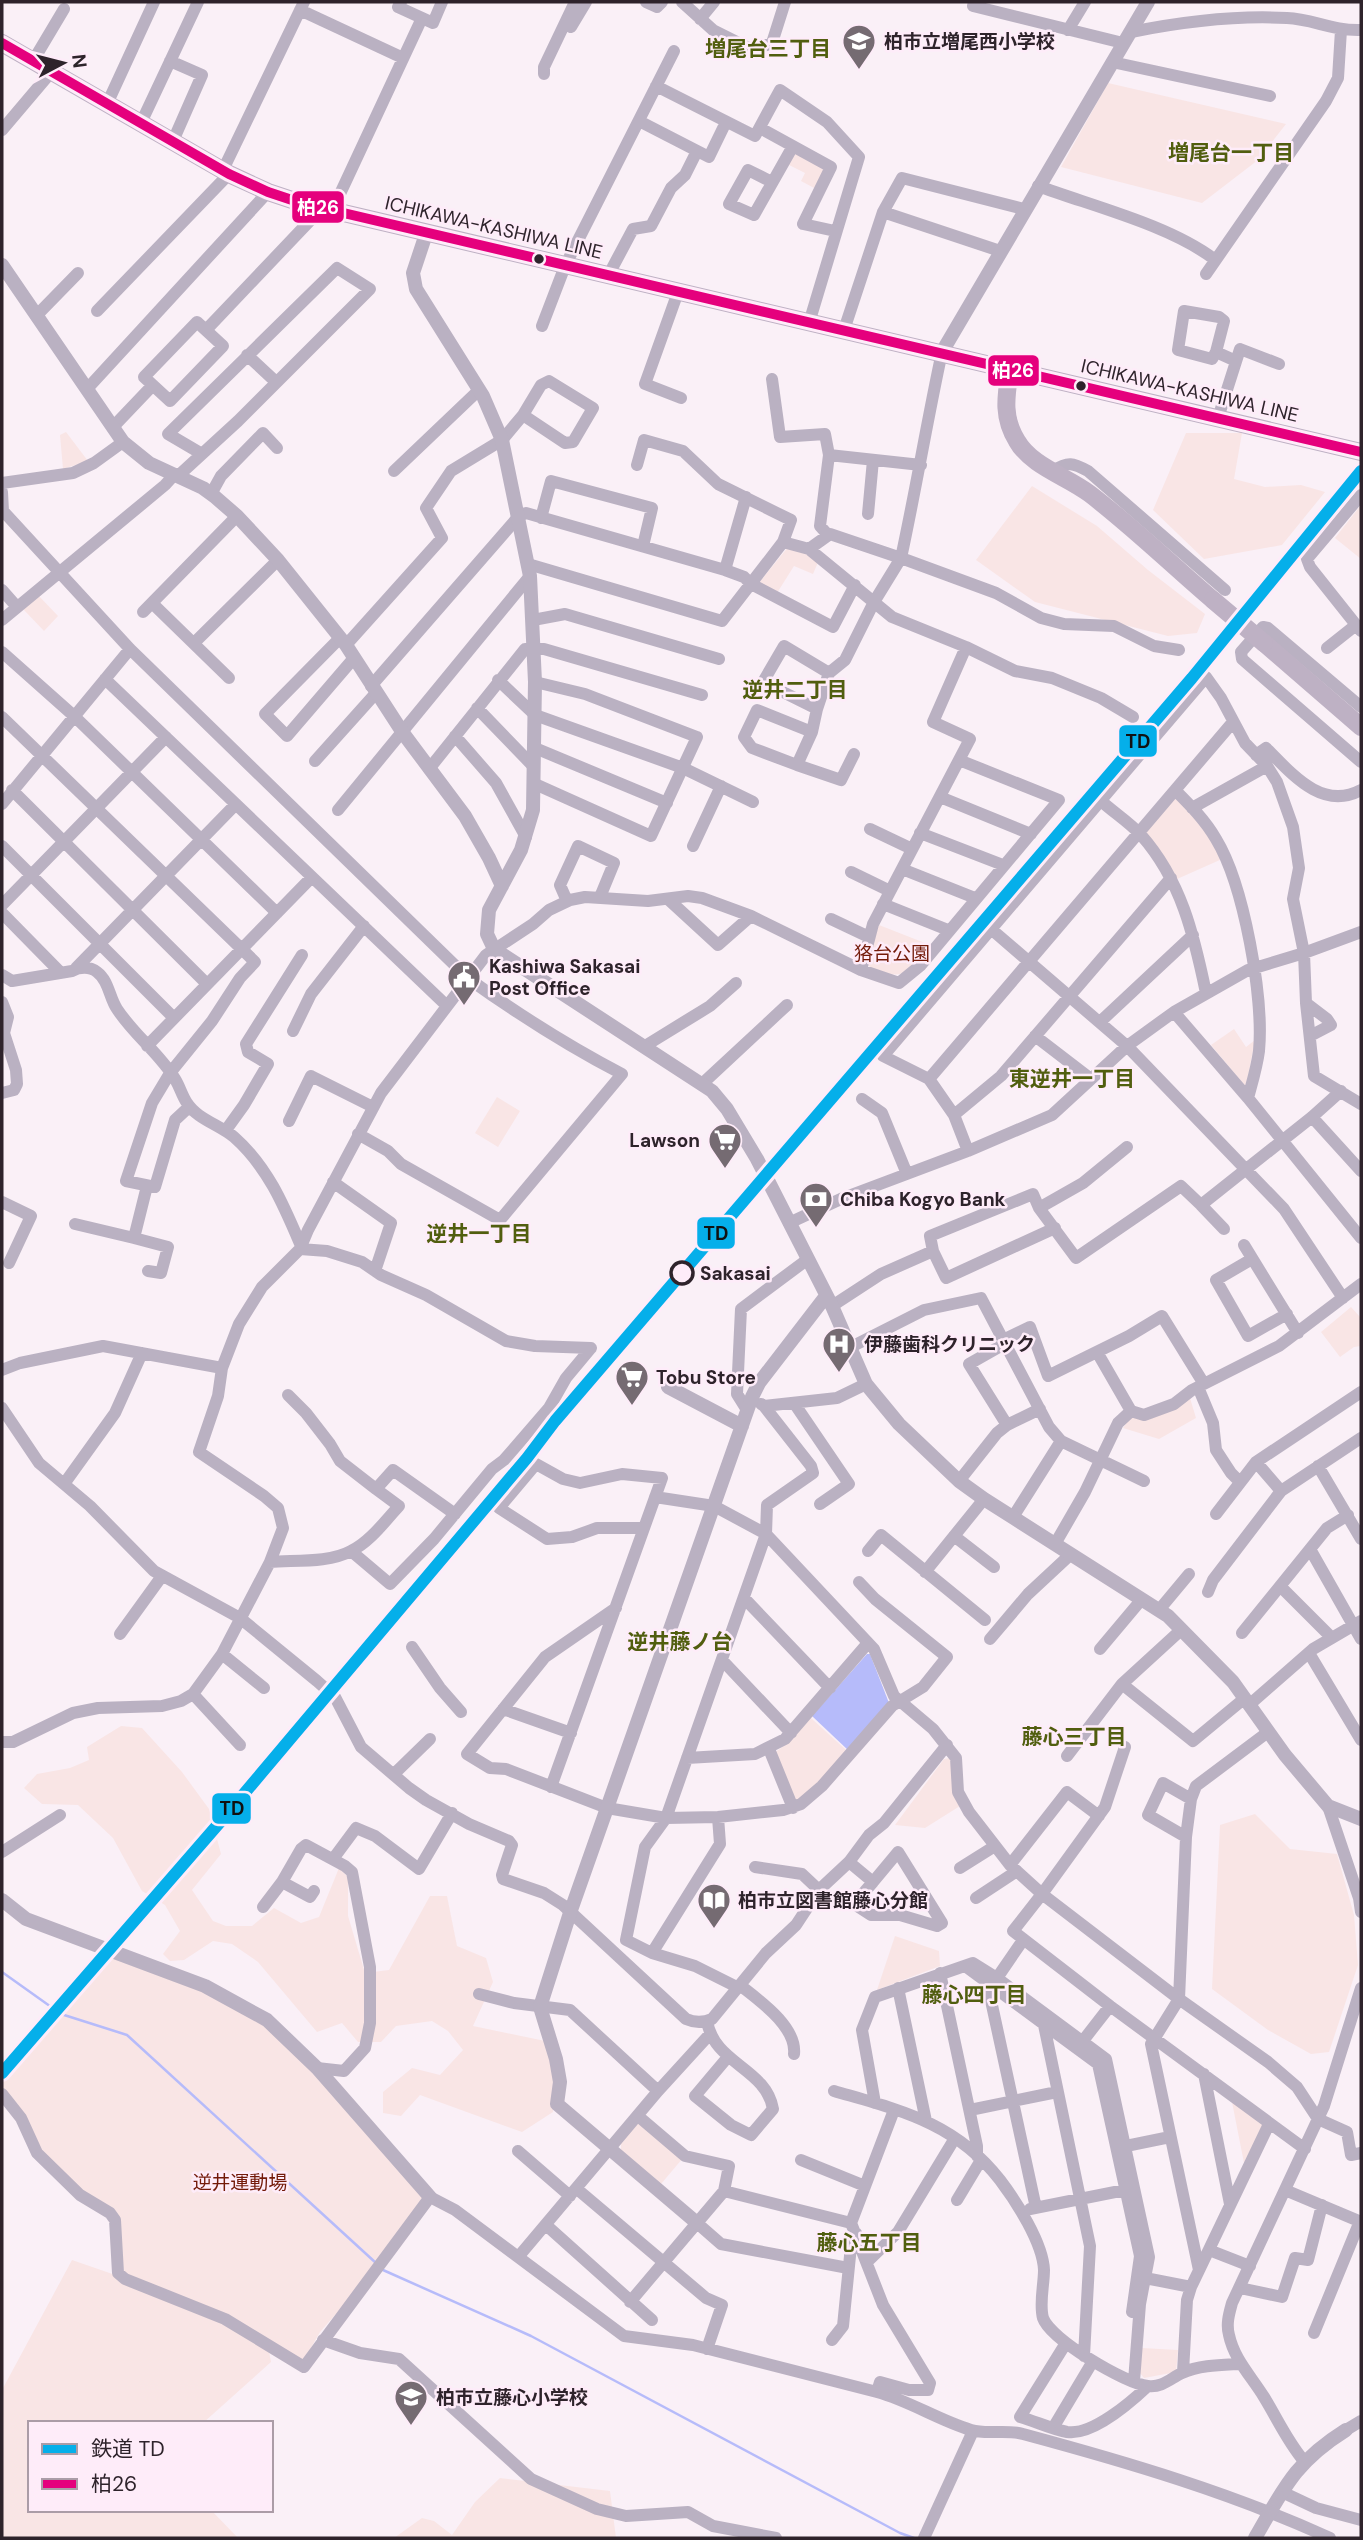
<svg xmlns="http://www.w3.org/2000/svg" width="1363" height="2540" font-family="'DM Sans','Noto Sans JP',sans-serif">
<rect width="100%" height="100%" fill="#faf0f7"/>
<path fill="#f9e5e5" d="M1108 83 1286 124 1258 160 1202 203 1061 167Z
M794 150 822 166 824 172 816 189 801 181 805 173 787 164Z
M66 432 88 461 63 469 60 435Z
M1186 433H1242L1234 479 1265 487 1301 485 1325 492 1282 545 1204 559 1153 510Z
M1032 486 1097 526 1148 570 1205 614 1197 633 1168 636 1035 602 976 560Z
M1361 505V559L1335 538Z
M789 546 819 560 813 574 794 566 777 593 758 584Z
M38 595 58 616 44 631 24 610V606Z
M1178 798 1202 825 1222 859 1177 879 1147 837 1146 831 1174 799Z
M879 925 930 945C915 965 907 982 880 971 873 969 870 968 866 962Z
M1234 1029 1246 1047 1255 1040 1246 1087 1211 1045Z
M497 1097 520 1111 498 1147 475 1133Z
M1351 1307 1361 1318V1346L1354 1347 1340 1357 1321 1332Z
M1190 1398 1196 1418 1159 1439 1123 1428 1130 1418Z
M811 1718 846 1750 818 1784 795 1802 774 1753 788 1743Z
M121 1726 142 1728 182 1772 209 1809 221 1854 192 1890 213 1921 226 1926H252L274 1908 301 1923 319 1917 339 1868 348 1877V1916L365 1973 389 1970 430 1896H447L457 1946 486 1958 493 1982 473 2026 545 2041 555 2081 553 2112 522 2132 420 2095 401 2116 383 2113V2092L412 2068 440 2075 463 2050 448 2031 432 2021 396 2026 381 2042H358L342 2023 317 2032 258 1962 232 1944 213 1941 184 1960 170 1961 163 1954 180 1931 165 1905 142 1891 113 1838 78 1805 42 1804 24 1788 37 1774 70 1768 89 1760 87 1747Z
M950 1758 960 1806 925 1828 895 1825 944 1759Z
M1255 1814 1290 1849 1337 1854 1354 1915 1358 1965 1329 2052 1311 2054 1268 2030 1212 1989 1220 1825Z
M895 1936 939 1951 940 1966 877 1990Z
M113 1952 267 2020 430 2197 386 2257 320 2332 304 2360 267 2341 271 2362 203 2423H30V2510H211L238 2538H2V2390L72 2260 124 2278 110 2213 37 2153 2 2094V2078Z
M1232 2102 1263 2125 1244 2163Z
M639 2122 683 2158 661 2184 621 2150V2143Z
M1142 2348 1178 2350 1176 2372 1144 2378 1140 2373Z
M500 2478 610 2491 616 2538H394L422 2518 434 2521 452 2535 475 2502Z"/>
<path fill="#b6bbfa" d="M867 1654H870L889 1703 849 1751 812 1716Z"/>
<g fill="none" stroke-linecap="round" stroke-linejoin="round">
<path stroke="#b6bbfa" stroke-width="2.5" d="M2 1972 61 2014 127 2035 376 2263
M383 2270 531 2336 900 2533 914 2538"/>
<path stroke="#bab1c2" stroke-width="12" d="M401 2 398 7 433 23 442 2
M646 2 657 7 662 2
M682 2 713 30 753 50 772 43 785 2
M974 2 973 6 1123 43
M300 10 403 58
M700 19 714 2
M571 27 586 2
M1068 30 1085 2
M1131 32C1181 22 1235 15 1287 18 1313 19 1332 31 1361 30
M33 61 64 9
M170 61 202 75 173 141
M1112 62 1270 96
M544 74V67L575 2
M656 86 755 136 780 90 827 122 859 157 809 323
M107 104 154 2
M639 121 709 157 726 122
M141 123 198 2
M760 128 831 167 803 224 835 231
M2 130 52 71
M223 170 304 2
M772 182 748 170 729 204 754 215 793 146
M1038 186C1092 206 1169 225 1214 259
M332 211 422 18
M883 212 1000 251
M1206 274 1326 101 1338 78 1341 30
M608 276 633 229 651 226 671 188 685 175 697 151
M678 292 645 384 681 398
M97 311 229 174
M36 316 78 273
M197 322 223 346 170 401 144 377Z
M542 326 565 266 674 51
M206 330 322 208
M844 330 883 212 902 178 1024 209
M1216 352 1224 321 1219 317 1184 311 1178 350 1212 359 1216 352 1236 361
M247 355 276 382
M772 379 780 437 825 434 829 455
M87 389 268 192
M1218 418 1240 349 1279 364
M113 427 153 385
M394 471 479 390
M1053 471C1068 461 1073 463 1088 471L1225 590
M178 476 238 421 370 289 337 268 168 434 202 454
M2 483 73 473 94 463 123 442
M2 492 3 511 130 649 469 979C518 1014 568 1046 622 1074L500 1220 401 1164 388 1151 358 1134
M211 494 221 476 263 433 277 448
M1361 495 1307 559 1310 567 1361 631
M868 514 873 460
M541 518 551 481 652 508 643 546
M828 535 820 526 829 455 921 465
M783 542 809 549 892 617 966 647 1015 671 1052 678 1101 698 1133 717
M809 549 830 534 901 558C916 489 927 421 942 352
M528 564 722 621 783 542 791 520 718 484 683 451 644 440 637 465
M725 570 746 497
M2 590 17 607
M152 603 229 678
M143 612 237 516
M2 620 165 485 175 474
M533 620 565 614 719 659
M340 638 265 714 287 736 354 658
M194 643 278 560
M346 645 442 538 426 508 451 471 502 440 523 415 541 385 549 381 593 408 573 442 565 443 523 415
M1327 648 1356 625
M2 652 74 716 277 913
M829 673 784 646 763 682 817 709 829 673 845 660 874 602 901 558 996 593 1041 618 1064 624 1114 626 1154 646 1179 650
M105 679 446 1005
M498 680 535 715 683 768 753 802
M371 686 519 516 526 513 725 570 744 577 751 584 833 627 855 585
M1361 707 1268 628 1263 627 1241 652 1242 659 1361 762
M477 708 534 767
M817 709 812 732 797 765 841 780 854 754
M2 717 255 962 240 978 212 1021 170 1073 152 1103 126 1181 155 1187 175 1120 189 1107
M455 736 496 783 526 837
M535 748 667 803
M1256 755 1266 748C1292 774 1322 811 1361 790
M315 761 376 693
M797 765 752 748 744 737 757 710 812 732
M429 769 525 649H544L702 695
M535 784 651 836 697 737 585 694 535 682
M12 790 207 984
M1175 790C1190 805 1205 820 1216 839 1244 885 1264 998 1259 1051 1257 1067 1252 1083 1248 1098
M940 797 1031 834
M1100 800C1113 812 1129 822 1141 835 1181 880 1194 935 1206 993
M2 804 130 649
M1192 808 1267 766
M338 810 530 576
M870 829 912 849
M920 833 1003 865
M2 846 174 1018
M693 846 721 786
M902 869 975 898
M851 872 890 891
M669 900 718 945 751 916
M567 901 560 885 578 846 614 863 600 897
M883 904 948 930
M2 905 166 737
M2 913 61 973
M831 919 869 937
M991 929 1127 1046 1284 1209 1343 1298
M76 968 236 804
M861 970 873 924 970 739 933 722 966 647
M2 975 12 981 72 971C79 967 90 966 97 972 109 981 109 997 117 1009 134 1035 159 1053 175 1079 180 1087 182 1096 187 1103 197 1119 220 1125 234 1137 268 1167 284 1206 301 1246
M2 1002 8 1017 4 1033 16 1070 17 1084 14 1090 2 1093
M1306 1003 1327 1019 1331 1025 1310 1036
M1174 1012 1248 1098 1361 1238
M1100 1022 1193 935
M293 1031 311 994 364 926
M1035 1036 1091 1079
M147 1046 312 877
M645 1046 710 1006 736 983
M929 1079 1233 722
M702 1084 787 1005
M862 1099 882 1113 907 1174
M954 1115 929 1079 883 1056 1206 677 1221 698 1245 743 1267 766 1277 782 1293 827 1299 868 1293 899 1304 953 1306 1003 1314 1076 1361 1104
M1312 1117 1361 1171
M289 1121 311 1076 373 1107
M226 1130 244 1105 268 1064 248 1052 246 1044 302 955
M968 1151 954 1115 1001 1076 1171 878
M333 1182 391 1223 375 1271
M147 1186 134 1238 168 1247 161 1273 148 1271
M2 1202 31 1216 9 1263
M1201 1205 1224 1229
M1039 1208 1083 1183 1127 1147
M789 1223 843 1198 968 1151 1052 1115 1127 1046 1174 1012 1248 970 1304 953 1361 932
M75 1224 134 1238
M1244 1245 1298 1333
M300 1249 327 1251 362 1262 381 1275 426 1295 506 1341 535 1346 591 1348
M933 1251 930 1236 1033 1194 1039 1208 1076 1258 1181 1186 1201 1205 1312 1117 1341 1091
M1252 1259 1216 1280 1248 1336 1287 1314
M832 1306 881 1274 933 1251 946 1278 1055 1228
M1003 1340 1030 1327 1048 1376 1129 1336 1162 1316 1204 1384
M1006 1343 969 1364 1007 1425
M849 1348 924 1310 981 1298 1049 1427 1061 1441 1144 1481
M1097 1352 1131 1411
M2 1370 20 1363 103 1346 222 1368
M1198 1387 1213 1423 1216 1450 1231 1473 1240 1482
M288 1395 306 1413 330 1444 340 1461 376 1489
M794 1403 849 1484 820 1504
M761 1404 764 1406 837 1398 866 1384
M2 1408 39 1463 90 1506 154 1571 240 1618 317 1681 335 1697 361 1747 409 1788 426 1800 469 1824 509 1841 512 1845 502 1875 503 1879 544 1893 563 1905 686 2019C695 2023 703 2023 712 2019L766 1953 796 1925 819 1890 849 1862 869 1835 884 1823 947 1745
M747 1410 737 1394 741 1309 808 1259
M1256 1462 1281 1491
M1318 1466 1361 1539
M959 1481 997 1433 1007 1425 1040 1409
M64 1484 115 1413 142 1353
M655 1497 714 1506 766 1534 874 1649 894 1696 933 1729 956 1758 958 1792 969 1812 1010 1865 1042 1894 1013 1931 1110 2006 1305 2149
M1216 1514 1256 1462 1361 1392
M1013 1517 1061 1441
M954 1536 994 1567
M1055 1544 1085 1492 1118 1423 1131 1411 1144 1415 1174 1404 1192 1390 1279 1346 1361 1284
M1310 1549 1361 1639
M351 1551 390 1584 434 1539 492 1469 504 1460 549 1408 566 1378 591 1348
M868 1551 881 1535 985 1620
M270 1562C295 1560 329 1563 351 1551 370 1542 385 1521 399 1506L376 1489 393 1470 455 1514
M925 1572 984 1499
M1280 1586 1332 1638
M1208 1592 1213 1580 1281 1491 1361 1438
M744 1598 830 1688
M616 1608 545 1657 467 1754 490 1768 506 1769 607 1808 666 1818 718 1817 783 1810 801 1804 822 1786 892 1706 923 1687 947 1657 875 1599 859 1582
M1159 1610 1189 1574
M1242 1633 1327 1528 1348 1515
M120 1634 162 1576
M990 1639 1028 1594 1071 1554
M412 1647 440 1688 461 1712
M1100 1649 1142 1599
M1309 1653 1361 1740
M222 1654 264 1688
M722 1660 791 1733
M1122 1684 1193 1741 1245 1698
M193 1694 240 1745
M1249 1705 1313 1649 1361 1621
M503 1709 571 1733
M2 1742H13L73 1713 98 1708 162 1706 181 1701 193 1694 222 1654 270 1562 283 1528 278 1508 264 1496 199 1452 218 1396 222 1368 239 1324 262 1287 300 1249 308 1230 381 1093 486 955 533 924 549 910 570 900 585 897 648 901 688 896 702 898 751 916 861 970 899 983 921 965 1059 800 959 760
M1125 1747 1105 1807 1042 1894 1179 1999 1268 2062 1297 2087 1318 2119 1347 2132 1351 2155 1361 2153
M769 1749 793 1808
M1067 1756 1122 1684 1181 1630
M687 1758 755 1754 785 1739 868 1643
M394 1774 430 1739
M551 1787C588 1684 625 1581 662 1478L622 1474 580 1483 563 1479 536 1464 499 1508 547 1539 572 1537 597 1528H644
M1328 1806 1359 1898 1361 1912
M1186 1837 1148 1815 1163 1783 1191 1799
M2 1852 60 1815
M333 1859 356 1828 375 1836 419 1869 452 1813
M849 1862 873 1882 854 1904 871 1915H900L937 1926 942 1923 898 1852 873 1882
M1010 1865 1067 1792 1099 1816
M755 1867 802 1874 819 1890
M960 1868 995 1846
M314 1891 310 1897 282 1882 301 1849 306 1845 345 1866 352 1872 370 1967V2023L365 2048 344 2071 317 2068
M976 1898 1017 1871
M263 1907 282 1882
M652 1953 720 1844 718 1817
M965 1966 1098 2064 1140 2256 1132 2312
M940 1973 977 2146V2156
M997 1978 1023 1940
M741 1986C760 2001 797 2027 794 2054
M990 1986V1996L1036 2208
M739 1988 695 1966 652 1953 626 1940 645 1847 666 1818 766 1534 767 1505 813 1473 811 1466 764 1406
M898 1988 926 2121
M479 1994 514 2003 570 2010 658 2091 519 2256
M707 2021C714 2064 766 2068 773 2109L751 2135 731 2125 695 2096 727 2058
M1044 2025 1090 2246 1084 2356
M1082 2042 1110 2006
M1204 2074 1230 2204
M658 2091 710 2034
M834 2091C899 2110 955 2122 1000 2180 1016 2201 1043 2243 1044 2270 1044 2285 1039 2304 1043 2318 1050 2339 1126 2384 1148 2386 1162 2388 1171 2378 1182 2373 1200 2365 1221 2365 1240 2364
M2 2094 21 2118 37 2153 80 2195 110 2213 115 2220 118 2273 125 2279 225 2319 304 2367 430 2197 455 2210 624 2336 693 2345 877 2392C910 2401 938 2420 971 2430 987 2435 1006 2429 1023 2434 1127 2462 1232 2493 1330 2538
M875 2103 862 2030 875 1997 973 1963 997 1978 1106 2059 1149 2257 1140 2304 1134 2381
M970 2110 1057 2092
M1126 2146 1170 2137
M518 2151 570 2196
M801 2160 865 2186
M577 2189 706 2298 722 2305 707 2349
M1285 2190 1361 2222
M724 2191 851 2223
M957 2200 981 2160
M1030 2209 1125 2190
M697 2223 721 2244 848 2268
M546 2225 652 2320
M1209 2250 1250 2266
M867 2262 898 2232 955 2138
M1199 2270 1151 2044 1179 1999 1186 1837 1191 1799 1196 1786 1268 1732
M1145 2278 1191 2287
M1240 2288 1282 2297 1295 2258 1308 2260 1322 2205
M630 2302 724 2191 729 2166 685 2156 638 2116
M1314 2333 1360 2221
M323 2340 360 2353 399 2359 531 2479 597 2509 626 2516 688 2512 713 2526 776 2538
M832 2340 843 2326 851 2246 856 2233
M1066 2343 1020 2417C1035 2421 1051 2429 1067 2432 1092 2436 1131 2402 1148 2386
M1183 2372 1187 2300 1191 2287 1269 2124
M877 2392 880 2382 909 2390H928L930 2383 883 2305 851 2223 894 2110
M1053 2428 1093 2361
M1346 2430 1361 2421
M1304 2461C1287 2441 1277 2418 1264 2397 1251 2376 1234 2359 1229 2335 1226 2324 1229 2314 1232 2303L1324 2106 1361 1988
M1282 2492 1316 2508 1361 2520
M924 2538 973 2431"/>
<path stroke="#bab1c2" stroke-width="14" d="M426 234 413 273 416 289 483 396 502 440 530 576 535 682 533 810 521 850 489 910 487 934 494 949 712 1091 727 1109 757 1159 832 1306 866 1384 899 1424 959 1481 984 1499 1168 1616 1233 1682 1285 1755 1328 1806 1361 1819
M2 265 123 442 149 463 203 488 214 496 237 516 278 560 346 645 403 733 465 816 489 858 502 886
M942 352 1148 2
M668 1387 742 1426
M2 1900 26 1919 205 1986 267 2020 317 2068 430 2197
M697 2223 557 2104 560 2082 556 2059 540 2007 570 1913 752 1397 759 1383 826 1296
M1255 2538C1284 2488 1295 2462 1346 2430"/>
<path stroke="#beb1c4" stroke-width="18" d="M2 43 229 174 268 192 301 203 1361 452
M1010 369C1006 396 1002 417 1017 441 1031 466 1068 477 1090 494 1133 527 1172 565 1213 600
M1264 643 1361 727"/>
<path stroke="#beb1c4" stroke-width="18" d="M1213 600 1264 643"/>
<defs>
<path id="bus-1" d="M2 43 229 174 268 192 301 203 1361 452"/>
</defs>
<use href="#bus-1" stroke="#feecf9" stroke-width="16"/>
<use href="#bus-1" stroke="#e5007d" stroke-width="10"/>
<defs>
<path id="rail-1" d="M2 2073 221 1821 527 1458 555 1421 1192 678 1361 471"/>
</defs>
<use href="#rail-1" stroke="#feecf9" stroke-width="18"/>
<use href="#rail-1" stroke="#05afea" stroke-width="12"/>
</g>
<defs>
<symbol id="school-pin" viewBox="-11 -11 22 30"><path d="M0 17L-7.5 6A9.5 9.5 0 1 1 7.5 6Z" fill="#756b72" stroke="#feecf9"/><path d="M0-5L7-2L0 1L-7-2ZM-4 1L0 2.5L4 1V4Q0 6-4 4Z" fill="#fff"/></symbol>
<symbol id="civic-pin" viewBox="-11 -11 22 30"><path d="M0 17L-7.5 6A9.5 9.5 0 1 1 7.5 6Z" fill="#756b72" stroke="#feecf9"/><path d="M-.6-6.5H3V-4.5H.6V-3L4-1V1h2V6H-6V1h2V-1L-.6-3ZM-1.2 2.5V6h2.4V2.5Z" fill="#fff"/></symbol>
<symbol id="supermarket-pin" viewBox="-11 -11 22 30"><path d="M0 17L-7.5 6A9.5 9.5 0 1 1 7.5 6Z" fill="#756b72" stroke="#feecf9"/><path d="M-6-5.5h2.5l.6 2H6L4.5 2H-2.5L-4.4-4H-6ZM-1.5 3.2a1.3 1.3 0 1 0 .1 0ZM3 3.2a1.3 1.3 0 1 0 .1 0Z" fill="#fff"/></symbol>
<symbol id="bank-pin" viewBox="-11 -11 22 30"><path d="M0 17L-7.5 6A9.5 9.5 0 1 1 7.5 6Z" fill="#756b72" stroke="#feecf9"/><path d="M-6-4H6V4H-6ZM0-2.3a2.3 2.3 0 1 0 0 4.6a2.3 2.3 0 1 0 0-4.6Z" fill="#fff"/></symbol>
<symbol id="hospital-pin" viewBox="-11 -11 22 30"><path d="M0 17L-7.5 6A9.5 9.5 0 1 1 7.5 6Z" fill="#756b72" stroke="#feecf9"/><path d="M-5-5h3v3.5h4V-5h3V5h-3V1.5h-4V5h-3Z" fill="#fff"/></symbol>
<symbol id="library-pin" viewBox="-11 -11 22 30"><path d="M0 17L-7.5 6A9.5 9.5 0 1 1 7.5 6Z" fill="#756b72" stroke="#feecf9"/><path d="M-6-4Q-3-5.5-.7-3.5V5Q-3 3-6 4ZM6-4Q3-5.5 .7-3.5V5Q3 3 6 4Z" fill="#fff"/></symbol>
</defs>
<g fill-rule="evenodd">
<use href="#school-pin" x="840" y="22" width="38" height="52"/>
<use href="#civic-pin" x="445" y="958" width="38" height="52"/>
<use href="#supermarket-pin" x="706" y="1121" width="38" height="52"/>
<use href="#bank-pin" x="797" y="1180" width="38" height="52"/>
<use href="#hospital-pin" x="820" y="1325" width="38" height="52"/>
<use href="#supermarket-pin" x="613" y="1358" width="38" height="52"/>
<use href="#library-pin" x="695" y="1881" width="38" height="52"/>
<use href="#school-pin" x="392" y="2378" width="38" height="52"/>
</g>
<g fill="#2e232b" stroke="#feecf9" stroke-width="2.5">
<circle cx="539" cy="259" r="6"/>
<circle cx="1081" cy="386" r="6"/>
</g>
<circle fill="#feecf9" stroke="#2e232b" stroke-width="3.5" cx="682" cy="1273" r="11"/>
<g text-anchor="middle" stroke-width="5" stroke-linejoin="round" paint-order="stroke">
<g font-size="19" font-weight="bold" fill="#2e232b" stroke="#feecf9" text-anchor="start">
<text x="884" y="48">柏市立増尾西小学校</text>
<text x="489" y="973">Kashiwa Sakasai<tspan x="489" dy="22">Post Office</tspan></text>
<text x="700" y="1147" text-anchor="end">Lawson</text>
<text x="840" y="1206">Chiba Kogyo Bank</text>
<text x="864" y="1351">伊藤歯科クリニック</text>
<text x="656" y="1384">Tobu Store</text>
<text x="738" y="1907">柏市立図書館藤心分館</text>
<text x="436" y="2404">柏市立藤心小学校</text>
</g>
<g font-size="19" fill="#2e232b" stroke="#feecf9">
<text transform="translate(494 227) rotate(13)" y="7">ICHIKAWA-KASHIWA LINE</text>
<text transform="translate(1190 390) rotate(13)" y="7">ICHIKAWA-KASHIWA LINE</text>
</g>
<g font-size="19" fill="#731a09" stroke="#feecf9">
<text x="892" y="960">狢台公園</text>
<text x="240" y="2189">逆井運動場</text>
</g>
<g font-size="19" font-weight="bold" fill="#2e232b" stroke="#feecf9" text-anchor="start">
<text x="700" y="1280">Sakasai</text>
</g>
<g font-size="21" font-weight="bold" fill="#515e0f" stroke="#feecf9">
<text x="768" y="56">増尾台三丁目</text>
<text x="1231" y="160">増尾台一丁目</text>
<text x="795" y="697">逆井二丁目</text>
<text x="1072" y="1086">東逆井一丁目</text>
<text x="479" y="1241">逆井一丁目</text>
<text x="680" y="1649">逆井藤ノ台</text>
<text x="1074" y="1744">藤心三丁目</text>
<text x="974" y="2002">藤心四丁目</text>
<text x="869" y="2250">藤心五丁目</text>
</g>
</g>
<g stroke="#feecf9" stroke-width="2.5">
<rect x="291" y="190" width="54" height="34" rx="7" fill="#e5007d"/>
<rect x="987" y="354" width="53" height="33" rx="7" fill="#e5007d"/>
<rect x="1118" y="724" width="40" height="34" rx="7" fill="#05afea"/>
<rect x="696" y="1216" width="40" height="34" rx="7" fill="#05afea"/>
<rect x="211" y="1792" width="41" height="33" rx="7" fill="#05afea"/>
</g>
<g font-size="19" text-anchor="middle" font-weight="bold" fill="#fff">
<text x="318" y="214">柏26</text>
<text x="1013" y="377">柏26</text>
</g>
<g font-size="19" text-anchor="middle" font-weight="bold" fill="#111">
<text x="1138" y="748">TD</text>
<text x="716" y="1240">TD</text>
<text x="232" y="1815">TD</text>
</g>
<rect width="1363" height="2540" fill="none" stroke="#2e232b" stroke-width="7"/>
<rect x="28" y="2421" width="245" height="91" fill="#feecf9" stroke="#ab9ca7" stroke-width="2"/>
<rect x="42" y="2444" width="35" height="10" fill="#05afea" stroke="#ab9ca7" stroke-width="2"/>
<text x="91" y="2456" font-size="21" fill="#2e232b">鉄道 TD</text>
<rect x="42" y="2479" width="35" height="10" fill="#e5007d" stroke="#ab9ca7" stroke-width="2"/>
<text x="91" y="2491" font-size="21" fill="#2e232b">柏26</text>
<g transform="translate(63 63) rotate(83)" stroke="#feecf9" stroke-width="5" paint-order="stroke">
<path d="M0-5L12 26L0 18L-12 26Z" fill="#2e232b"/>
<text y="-10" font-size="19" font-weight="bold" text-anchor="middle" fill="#2e232b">N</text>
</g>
</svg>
